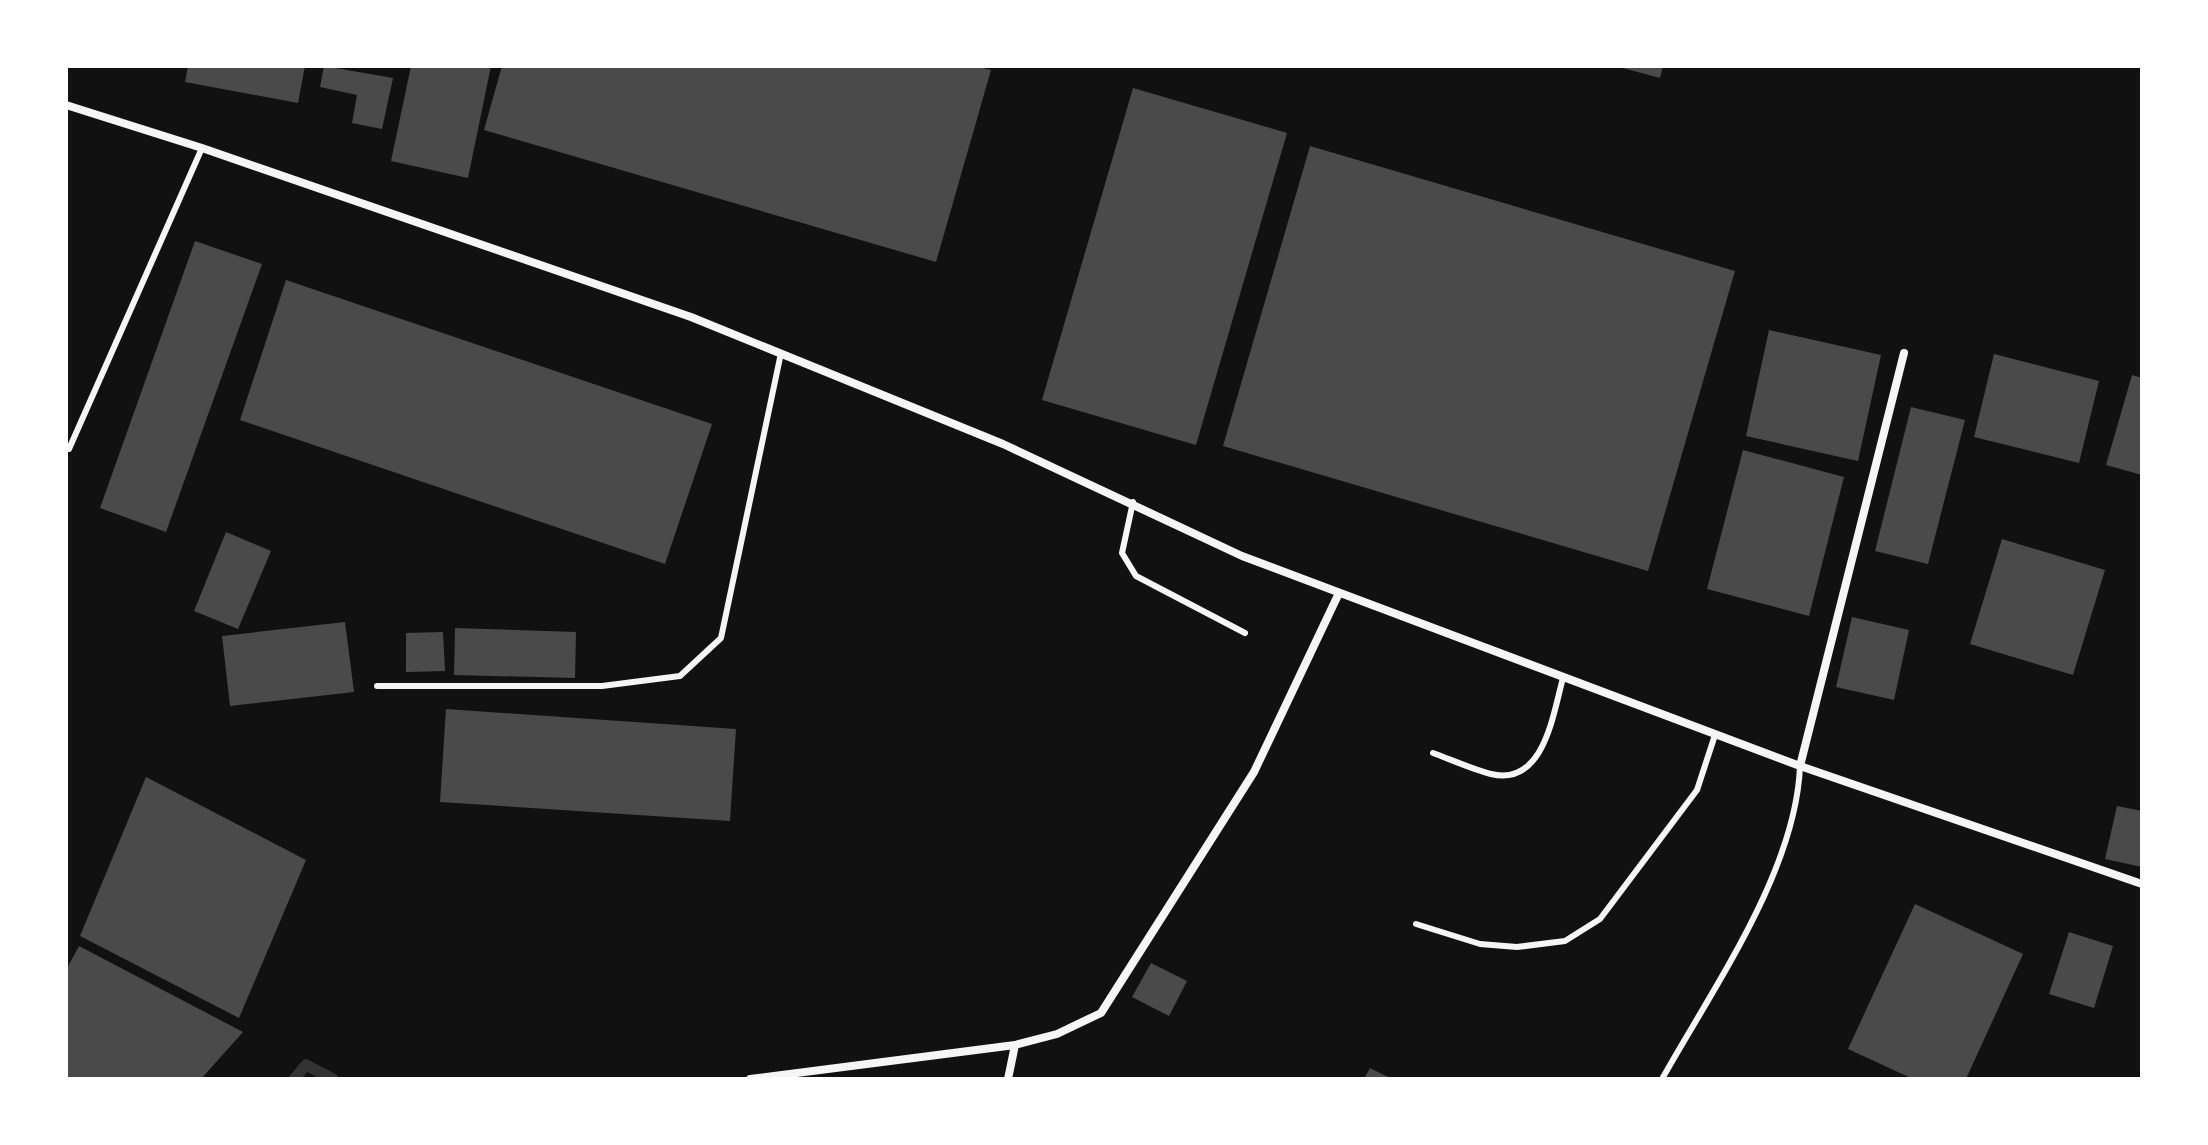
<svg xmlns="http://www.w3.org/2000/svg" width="2208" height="1145" font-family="Ubuntu,sans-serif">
<rect width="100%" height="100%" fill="#111"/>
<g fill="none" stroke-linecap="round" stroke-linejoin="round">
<path stroke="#333" stroke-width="11" d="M294 1079 306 1065 333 1079"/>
</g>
<path fill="#4a4a4a" d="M188 66H305L298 103 185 82Z
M324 66 393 78 382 129 352 123 357 95 320 87Z
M411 66H491L468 178 391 161Z
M502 66H976L991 70 936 262 484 130Z
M1615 66H1663L1660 78Z
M1133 88 1287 133 1196 445 1042 400Z
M1310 146 1735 271 1648 571 1223 446Z
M195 241 262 264 166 532 100 508Z
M286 280 712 424 665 564 240 420Z
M1769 330 1881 355 1858 461 1746 436Z
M1994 354 2099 381 2079 463 1974 437Z
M2132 375 2142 378V475L2106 465Z
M1911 407 1965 420 1928 564 1875 551Z
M1743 450 1844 477 1809 616 1707 589Z
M226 532 271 551 238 629 194 611Z
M2002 539 2105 570 2073 675 1970 644Z
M1852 617 1909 630 1894 700 1836 687Z
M345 622 354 692 230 706 222 636Z
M455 628 576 632 575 678 454 675Z
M443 632 445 671 406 672V633Z
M446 709 736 729 730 821 440 802Z
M146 777 306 860 239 1018 80 936Z
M2117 806 2142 811V867L2105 859Z
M1915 904 2023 954 1966 1079H1913L1848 1049Z
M2069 932 2113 946 2094 1008 2049 994Z
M79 946 243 1032 201 1079H66V970Z
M1151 963 1187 981 1169 1016 1132 997Z
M1370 1068 1392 1079H1364Z"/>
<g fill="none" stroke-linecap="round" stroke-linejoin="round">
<path stroke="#f5f5f5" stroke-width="6" d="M69 449 202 148
M1133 502 1122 553 1136 576 1245 633
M377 686H602L680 676 721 638 781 353
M1433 753C1452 760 1472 769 1491 774 1544 787 1553 714 1563 678
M1416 924 1480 944 1517 947 1565 941 1600 919 1697 790 1715 735
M1662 1079C1713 988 1796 871 1800 766"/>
<path stroke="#f5f5f5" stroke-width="8" d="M66 105 202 148 691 317 1003 444 1242 556 1800 766 2142 884
M1800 766 1904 353
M750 1079 1015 1045 1057 1034 1101 1013 1254 772 1339 593
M1008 1079 1015 1045"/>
</g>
<rect width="2208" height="1145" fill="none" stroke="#ffffff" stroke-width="136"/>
</svg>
